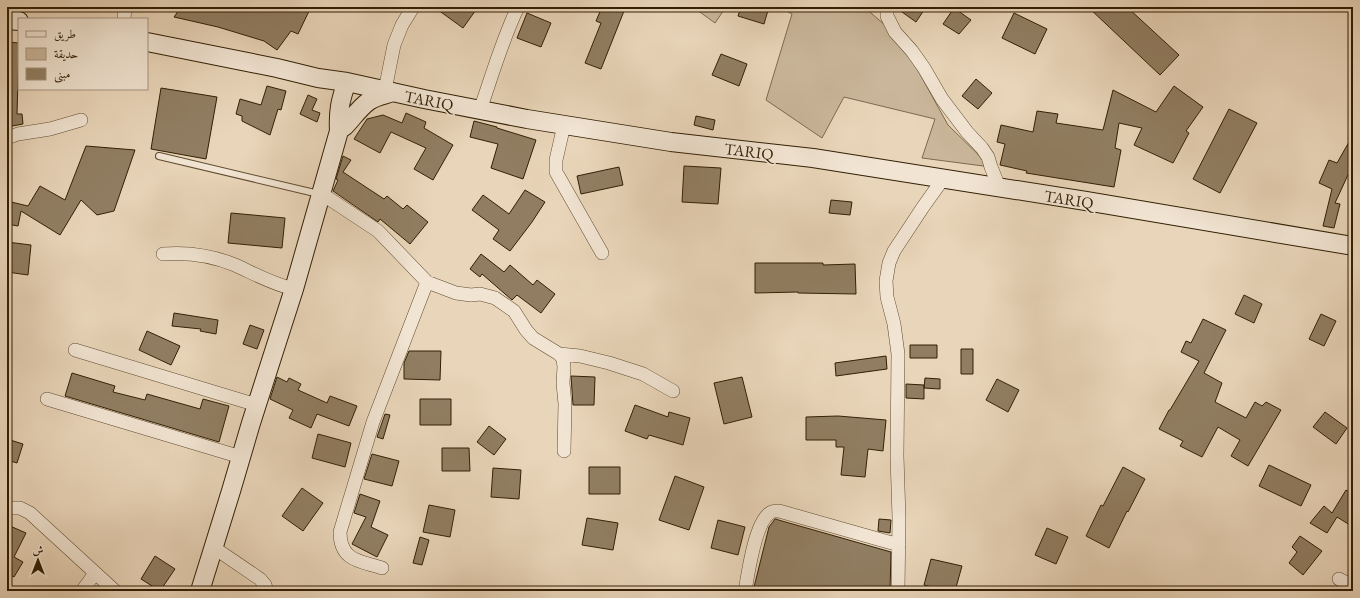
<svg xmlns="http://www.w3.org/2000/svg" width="1360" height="598" font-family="'EB Garamond',Amiri,serif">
<rect width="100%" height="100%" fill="#e9d5b9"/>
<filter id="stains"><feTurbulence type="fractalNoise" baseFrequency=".005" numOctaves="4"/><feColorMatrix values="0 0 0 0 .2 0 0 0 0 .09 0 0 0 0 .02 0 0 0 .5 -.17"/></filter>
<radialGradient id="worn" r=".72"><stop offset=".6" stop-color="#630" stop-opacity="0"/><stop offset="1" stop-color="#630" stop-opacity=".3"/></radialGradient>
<path fill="#cab69a" stroke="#7e6a4f" d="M693 7H726L715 23Z
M779 7H864L900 38 948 125 991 167 922 158 935 119 844 97 822 138 766 100 792 14Z"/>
<path fill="#917e62" stroke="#321f04" d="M181 7H311L298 34 291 31 277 50 264 41 218 27 174 17Z
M434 7H478L463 28Z
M602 7H613L624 11 601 69 585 63 601 23 596 21Z
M741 7H769L764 24 738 16Z
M895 7H926L916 22Z
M1088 7H1127L1179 55 1160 75Z
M954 8 971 20 959 34 943 24Z
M527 13 551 23 541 47 517 38Z
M1014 13 1047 29 1035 54 1002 38Z
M7 42 19 43 17 114H22L23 124 7 127Z
M721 54 747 64 739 86 712 75Z
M976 79 992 93 978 109 962 96Z
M267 86 286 91 281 110 278 109 270 135 242 121V116L236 114 240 99 261 105Z
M1174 86 1203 107 1186 131 1189 133 1173 163 1134 145 1142 128 1119 123 1115 148 1121 150 1114 187 1026 173 1027 171 1000 165 1005 144 997 142 1001 125 1033 132 1037 111 1058 114 1056 123 1103 130 1113 90 1156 112Z
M161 88 217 97 206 159 151 149Z
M308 95 317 99 312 110 320 113 317 122 300 114Z
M1229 109 1257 123 1220 193 1193 179Z
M406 113 426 122 424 128 453 145 433 180 414 169 426 148 391 132 380 153 354 139 367 119 383 115 402 123Z
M696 116 715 120 713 130 694 125Z
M474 121 497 127V128L536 140 523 179 491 168 498 144 470 137Z
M1353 135V164L1335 203 1340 204 1334 228 1323 226 1332 189 1319 183 1329 160 1337 163Z
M86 146 135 150 114 211 97 215 81 200 60 235 21 211 18 226 7 224V201L28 206 40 186 65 200Z
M343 156 351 160 343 172 384 199 387 196 403 209 407 205 428 222 410 244 380 219 378 222 333 191 338 180 336 179Z
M684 166 721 168 718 204 682 202Z
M619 167 623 185 581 194 577 176Z
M525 190 545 202 532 222 510 251 493 239 499 230 472 210 483 195 509 214Z
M831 200 852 202 850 215 829 213Z
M231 213 285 218 282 248 228 243Z
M7 242 31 245 28 275 7 272Z
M481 254 504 272 510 265 533 285 537 280 555 294 541 313 517 295 512 300 482 274 480 277 470 269Z
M755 263H823V265L855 264 856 294 798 293V292L755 293Z
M1244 295 1262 304 1254 323 1235 314Z
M174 313 218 320 216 334 200 331 201 329 172 326Z
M1321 314 1336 321 1324 346 1309 339Z
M1203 319 1226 330 1204 373 1222 383 1215 402 1246 418 1255 402 1262 406 1266 402 1281 410 1248 466 1231 456 1240 440 1218 427 1202 457 1180 446 1183 441 1159 429 1169 410H1170L1199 361 1181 352 1186 341 1191 343Z
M250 325 264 330 257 349 243 344Z
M147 331 180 346 171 365 139 350Z
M910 345H937V358H910Z
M961 349H973V374H961Z
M409 351H441L440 380 404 379V363Z
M886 356 887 369 836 376 835 363Z
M72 373 115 386 113 392 145 400 147 394 200 409 203 399 229 406 219 442 65 396Z
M571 376 595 377 594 405H573Z
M277 377 287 382 289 378 301 384 298 390 327 403 330 396 357 406 349 426 317 414 311 428 289 418 293 410 270 399Z
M742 377 752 417 724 424 714 383Z
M925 378 940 379V389L924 388Z
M997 379 1019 390 1008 412 986 400Z
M906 384 924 385V399L906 398Z
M420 399H451V425H420Z
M635 405 668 417 669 412 690 418 683 445 649 435 647 439 625 431Z
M1325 412 1347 428 1336 444 1313 427Z
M385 414 390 415 383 439 377 437Z
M838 416 886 420 883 451 868 449 865 477 841 475 844 447H836V440H806V417Z
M489 426 506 439 494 455 477 442Z
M318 434 351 443 345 467 312 458Z
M7 439 23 444 17 463 7 460Z
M442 448H469L470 471H442Z
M372 454 399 461 392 486 364 479Z
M1269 465 1311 485 1301 506 1259 486Z
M589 467H620V494H589Z
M1123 467 1145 479 1128 512 1127 511 1109 548 1086 536 1101 505 1103 506Z
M493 468 521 470 519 499 491 497Z
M675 476 704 487 689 530 659 520Z
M302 488 323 503 303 531 282 516Z
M1346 490 1353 494V527L1337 517 1327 533 1310 523 1324 506 1332 513Z
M360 494 380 501 371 527 388 535 377 557 352 544 366 517 354 513Z
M429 505 455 510 450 537 423 532Z
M587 518 618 523 613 550 582 545Z
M775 519 891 552 890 591H753L769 527Z
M879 519 891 520 890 533 878 531Z
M718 520 745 527 738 555 711 548Z
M10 526 26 533 14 557 23 562 14 577 7 573V532Z
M1047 528 1068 537 1056 564 1035 555Z
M1300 536 1322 551 1303 575 1289 563 1297 552 1292 547Z
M420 537 429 540 422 565 413 563Z
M155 556 175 569 160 591 141 579Z
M931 559 962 566 955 591H947L924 585Z"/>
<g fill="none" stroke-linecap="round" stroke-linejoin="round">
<defs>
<path id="lane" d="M159 156 319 194"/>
<path id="street" d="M887 7V16L895 32 912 51 924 68 942 99 967 132 982 148 988 157 991 167 999 187
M124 19 125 7
M385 90 394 45 402 25 413 7
M480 110C492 76 502 40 518 7
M564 125 556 160V172L602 253
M7 138 18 134 50 129 81 120
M322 194 378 231 427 282 373 422 340 532C340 561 360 561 382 568
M163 254C188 252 211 255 235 265 255 274 272 284 294 289
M427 282 456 293 471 295 480 294 495 298 514 311 526 330 533 338 559 354 563 359 564 367 563 383 565 404 564 451
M75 350 257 405
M559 354 580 356 609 363 643 374 673 391
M47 399 241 457
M7 508H20L30 513 115 591
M213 547 260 579 265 585 267 591
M1339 579 1353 586
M82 591 95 573
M745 591C748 574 755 522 770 513 772 511 776 511 779 511L899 545
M898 591 899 518 897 456 898 354 894 324 887 297 886 281 889 263 894 251 923 207 943 179"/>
<path id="secondary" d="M7 20 19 21
M147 42 277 68 318 78 347 82 424 99 527 119 671 142 813 158 1086 201 1353 246
M344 127C352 119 359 108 369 101 376 96 385 95 393 92
M200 591 231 491 251 423 294 289 339 131C338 112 340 100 347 82"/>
</defs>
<use href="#lane" stroke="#604c31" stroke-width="8"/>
<use href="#street" stroke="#604c31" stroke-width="14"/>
<use href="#secondary" stroke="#321f04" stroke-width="20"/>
<use href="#lane" stroke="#f1e4d2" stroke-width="6"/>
<use href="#street" stroke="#f1e4d2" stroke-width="13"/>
<use href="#secondary" stroke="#f1e4d2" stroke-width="18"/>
</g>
<g text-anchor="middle" stroke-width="3" stroke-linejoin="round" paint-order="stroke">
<g font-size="16" fill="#321f04" stroke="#f1e4d2">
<text transform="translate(429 100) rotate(11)" y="6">TARIQ</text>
<text transform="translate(749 151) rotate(7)" y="6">TARIQ</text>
<text transform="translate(1069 199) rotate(9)" y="6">TARIQ</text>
</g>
</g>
<rect width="1360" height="598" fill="none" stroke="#e9d5b9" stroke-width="24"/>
<rect x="8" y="8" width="1344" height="582" fill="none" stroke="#321f04" stroke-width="2"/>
<rect x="12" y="12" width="1336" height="574" fill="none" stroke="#321f04"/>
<rect x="18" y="18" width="130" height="72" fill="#f1e4d2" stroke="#a59580"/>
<rect x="26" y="31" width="20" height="6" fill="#f1e4d2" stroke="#a59580"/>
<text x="54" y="38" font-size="12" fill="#321f04">طريق</text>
<rect x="26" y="48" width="20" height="12" fill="#cab69a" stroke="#a59580"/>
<text x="54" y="58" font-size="12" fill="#321f04">حديقة</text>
<rect x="26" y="68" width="20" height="12" fill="#917e62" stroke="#a59580"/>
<text x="54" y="78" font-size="12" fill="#321f04">مبنى</text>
<g transform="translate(38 560)" stroke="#f1e4d2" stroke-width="3" paint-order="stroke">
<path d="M0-3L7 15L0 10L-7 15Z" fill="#321f04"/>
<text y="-6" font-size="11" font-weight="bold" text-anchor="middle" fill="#321f04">ش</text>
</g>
<rect width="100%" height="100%" filter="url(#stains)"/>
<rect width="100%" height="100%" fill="url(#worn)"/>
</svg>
